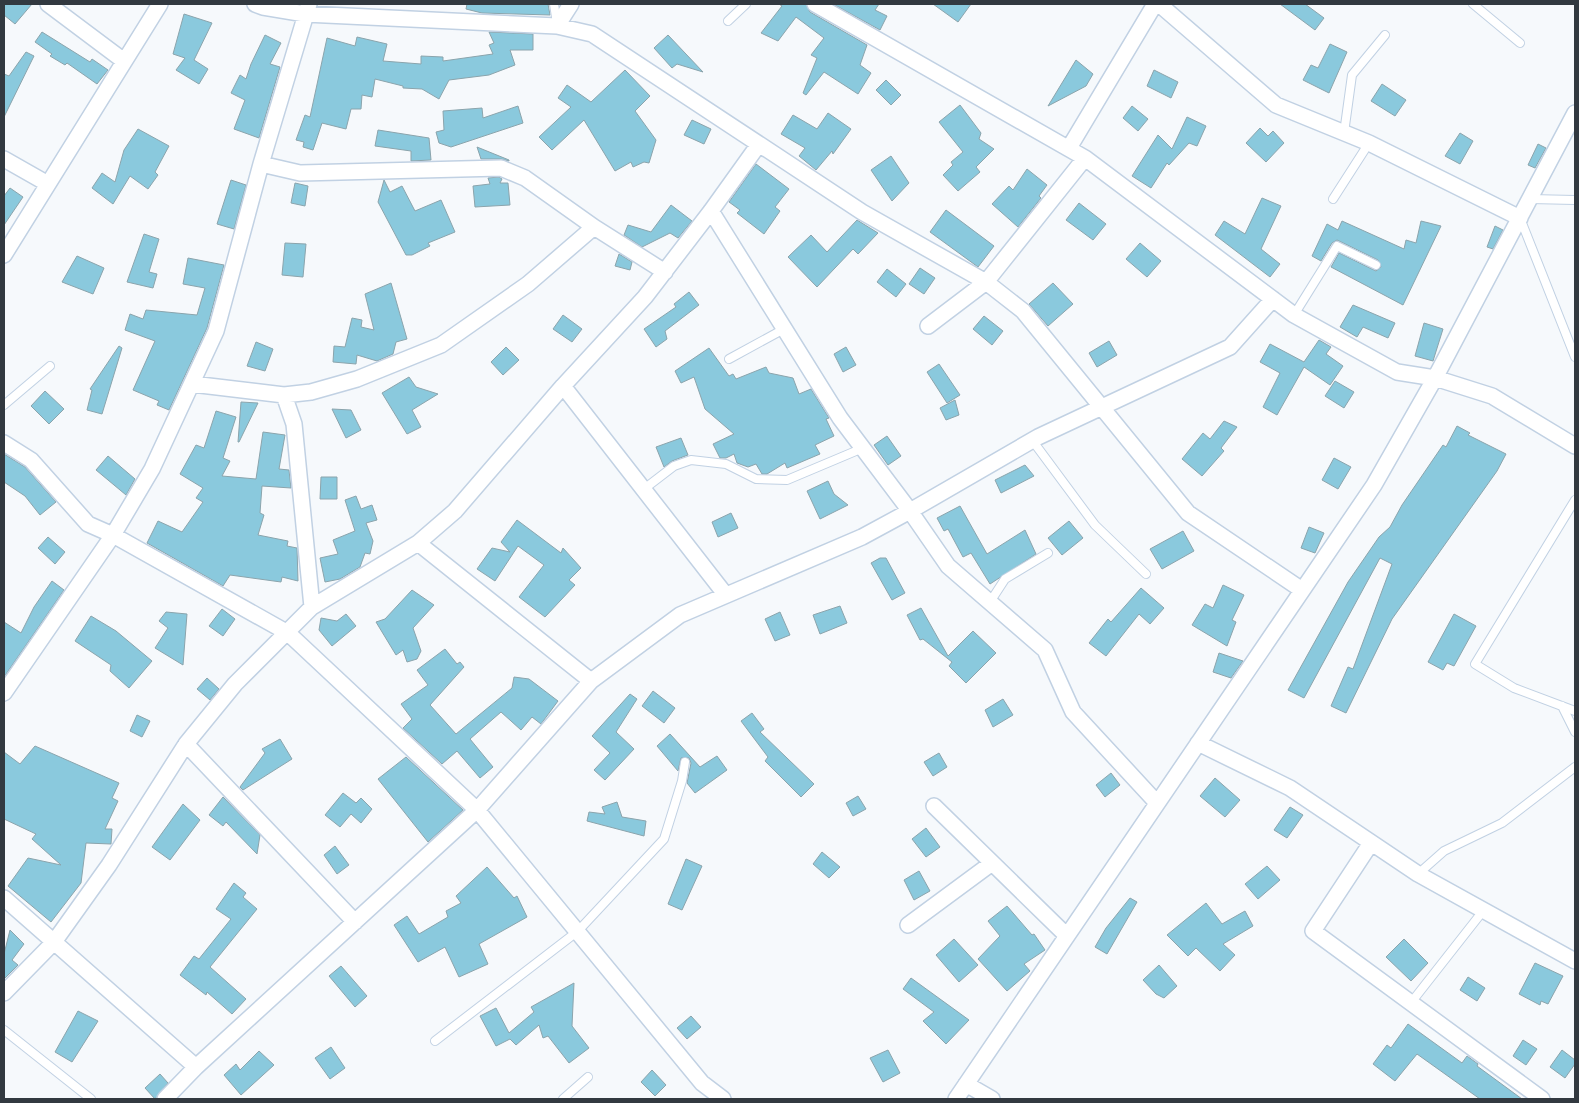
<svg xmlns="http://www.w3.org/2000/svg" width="1579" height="1103" font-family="'DejaVu Sans',sans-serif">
<rect width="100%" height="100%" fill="#f6f9fc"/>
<path fill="#8ac9dd" stroke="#8ba4ac" d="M4 4H32L15 24 4 15Z
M467 4H548L550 15 482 13 466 9Z
M779 4H806L810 12 867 45 860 65 871 73 858 94 824 72 806 95 803 93 817 58 811 55 824 38 796 17 778 41 761 33 782 6Z
M833 4H879L875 10 887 16 880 30Z
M933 4H971L958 22Z
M1280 4H1305L1324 18 1315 30Z
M184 14 212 23 194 60 208 69 199 84 176 70 185 58 173 54Z
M42 32 90 62 92 59 108 70 97 84 67 63 65 65 50 56 52 54 35 42Z
M489 32 533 34V50H510L515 65 489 75 449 80 439 99 422 89 403 88V86L375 79 372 97 362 95 361 109H351L346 129 322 123 313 150 303 147 304 142 296 140 305 115 310 117 327 38 355 46 357 37 387 44 383 61 421 64V56L443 57V61L493 54 489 45 494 43Z
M265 35 281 43 270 64 280 67 259 138 234 129 245 100 231 93 240 75 246 79 251 64Z
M668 35 703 72 677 64 672 68 654 48Z
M1330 44 1347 52 1329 93 1303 80 1311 65 1318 68Z
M26 52 34 56 4 117V74L9 76Z
M1076 60 1093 74 1086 86 1048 106Z
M625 70 650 96 635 111 656 140 649 163 644 162 633 167 631 162 615 171 584 120 552 150 539 137 571 107 558 98 567 85 591 102Z
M1154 70 1178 82 1171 98 1147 86Z
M886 80 901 95 891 105 876 90Z
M1382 84 1406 100 1395 116 1371 101Z
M960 105 981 133 979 139 994 149 976 167 980 172 958 191 943 175 953 165 951 162 963 152 939 122Z
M518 106 523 123 451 147 439 143 436 132 444 130 443 111 482 108 483 118Z
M1132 106 1148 119 1138 131 1123 118Z
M828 113 851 129 833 154 832 151 816 170 799 156 805 148 781 134 793 115 817 129Z
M1187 117 1206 126 1197 146 1189 143 1169 165 1167 163 1151 188 1132 176 1158 135 1172 149Z
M692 120 711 129 704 144 684 135Z
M1260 128 1268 136 1273 131 1284 143 1266 162 1246 143Z
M138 129 169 146 155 172 158 175 148 189 130 176 113 204 92 188 102 173 115 182 124 150Z
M378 130 429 138 431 160 411 161V151L375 146Z
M1460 133 1473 141 1460 164 1445 156Z
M1538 144 1546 148 1535 168 1528 165Z
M477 147 509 160V161L501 159H481Z
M891 156 909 183 892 201 871 170Z
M756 164 789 189 775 207 780 211 764 234 737 213 740 210 729 202Z
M1027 169 1047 185 1039 196 1041 198 1018 227 992 204 1009 186 1013 190Z
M499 177 502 179 500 183H508L510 205 475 207 473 186 490 184 488 178Z
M231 180 246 185 234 229 217 224Z
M384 180 390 192 402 186 415 211 441 200 455 232 428 243 430 246 412 255H406L378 202Z
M295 183 308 186 305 206 291 203Z
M10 188 23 197 4 225V196Z
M1262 198 1281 206 1261 249 1280 264 1270 277 1215 235 1224 221 1245 234Z
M1079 203 1106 224 1093 240 1066 220Z
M671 205 692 221 678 238 670 233 642 247 624 235 628 225 651 232Z
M946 210 994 246 978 267 930 232Z
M857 220 878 233 858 254 853 249 817 287 788 257 811 235 827 252Z
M1342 221 1404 249 1406 240 1416 243 1421 221 1441 226 1403 305 1331 267 1339 253 1376 271 1381 267 1378 260 1337 240 1332 243 1321 261 1312 256 1327 224 1338 230Z
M1495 226 1503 230 1493 249 1487 247Z
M144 234 159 239 149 272 157 274 153 288 127 282Z
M285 243 306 244 303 277 282 275Z
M1140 243 1161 261 1147 277 1126 259Z
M619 254 632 262 630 270 615 266Z
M77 256 104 268 93 294 62 282Z
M188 258 224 265 207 328 169 410 157 405 159 401 133 390 155 341 125 330 130 314 143 319 146 310 197 315 205 288 183 284Z
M920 268 935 278 924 294 909 284Z
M887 269 906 284 896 297 877 282Z
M391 283 407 339 396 342 393 354 377 361 357 355 356 364 333 362 334 346 345 347 352 318 362 320 361 327 374 330 365 294Z
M1053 283 1073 304 1048 326 1029 304Z
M689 292 699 305 665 331 667 339 656 347 644 329 676 307 674 304Z
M1353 305 1395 323 1388 338 1363 327 1357 337 1340 327Z
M563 315 582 329 572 342 553 329Z
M984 316 1003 331 992 345 973 329Z
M1424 323 1443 329 1433 361 1415 356Z
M1319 340 1331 347 1326 354 1343 366 1330 385 1304 367 1277 415 1263 407 1280 373 1260 362 1270 344 1304 362Z
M1109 341 1117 355 1097 367 1089 353Z
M256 342 273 349 265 371 247 366Z
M119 346 122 348 102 414 87 410 92 390 90 389Z
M506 347 519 360 503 375 491 362Z
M846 347 856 365 843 372 834 354Z
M709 348 729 376 733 374 736 379 766 367 769 373 793 378 799 394 811 389 829 418 826 419 834 436 815 445 820 454 787 468 785 463 767 474H762L756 464 748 467 737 463 734 454 726 458H720L713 444 734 434 705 409 694 377 681 383 675 371Z
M939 364 960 395 947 403 927 372Z
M409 377 416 387 438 394 412 410 421 427 407 434 382 393Z
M1335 381 1354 392 1344 408 1325 396Z
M45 391 64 409 49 424 31 406Z
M955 400 959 415 946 420 940 408Z
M241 402 258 403 239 442H238Z
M332 409 351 410 361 430 346 438Z
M216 411 236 417 223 458 230 461 222 476 256 479 263 432 285 435 279 469 289 470 291 488 262 486 260 513 264 515 258 535 288 541 287 546 297 548 298 581 282 577 281 582 230 575 223 586 147 543 158 521 182 532 203 502 196 498 203 488 180 474 196 445 204 448Z
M1224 421 1237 427 1221 448 1224 451 1202 476 1182 459 1203 433 1210 439Z
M1457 426 1470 433 1468 435 1506 454 1497 471 1392 619 1346 713 1331 706 1348 667 1353 669 1392 564 1380 558 1304 698 1288 690 1348 582 1379 537 1390 527 1402 505 1443 445 1446 447Z
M887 436 901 456 888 465 874 445Z
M681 438 688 455 672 461 664 467 656 447Z
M4 454 25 467 56 502 40 515 25 496 4 482Z
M108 456 135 479 126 495 96 470Z
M1334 458 1351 467 1338 489 1322 480Z
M1025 465 1034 476 1001 493 995 480Z
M321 477H337V499H320Z
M828 481 834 494 848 505 820 519 807 491Z
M356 496 361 509 372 505 377 520 366 523 373 541 370 554 365 553 360 567 340 579 325 582 320 558 338 554 333 540 355 531 345 500Z
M960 506 987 554 1025 530 1036 554 990 584 971 553 963 557 948 529 944 531 937 518Z
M731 513 738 528 718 537 712 522Z
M517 520 561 553 563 548 581 568 569 580 575 585 545 617 519 597 544 565 518 546 495 581 477 569 492 548 510 552 501 542Z
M1069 521 1083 538 1062 555 1048 538Z
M1309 527 1324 533 1315 553 1301 548Z
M1183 531 1194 551 1162 569 1150 549Z
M48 537 65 552 55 564 38 548Z
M880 558H886L905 593 892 600 871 563Z
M52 581 64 590 4 677V622L21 633 34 607Z
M1223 585 1244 595 1232 620 1236 622 1227 646 1192 625 1205 604 1213 608Z
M1141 588 1164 608 1150 624 1139 614 1106 656 1089 643 1108 619 1111 622Z
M412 590 434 605 413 628 421 651 417 659 407 662 403 650 396 655 376 622 385 619Z
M840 606 847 623 820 634 813 615Z
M921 608 948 656 973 631 996 653 966 683 949 666 952 662 923 639 920 640 907 615Z
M222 609 235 619 223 636 209 626Z
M166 612 187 614 183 665 155 648 168 628 159 621Z
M780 612 790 635 775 641 765 619Z
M346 614 356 626 332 646 319 630 321 618 337 621Z
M1454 614 1476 626 1454 666 1447 663 1443 670 1428 662Z
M91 616 116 631 152 661 129 688 110 671 111 665 75 641Z
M445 649 457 664 460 662 464 667 430 705 456 734 512 688 514 677 529 679 558 701 541 724 532 717 521 730 501 712 470 739 493 767 480 778 457 751 442 764 403 728 412 719 401 704 428 685 417 670Z
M1219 653 1243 661 1231 678 1213 672Z
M207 678 219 689 210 700 197 689Z
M653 691 675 708 664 723 642 706Z
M630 694 637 699 616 732 634 749 605 780 594 770 610 753 592 736Z
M1003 699 1013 715 993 727 985 710Z
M752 713 764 729 760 732 814 784 801 797 765 761 768 757 741 721Z
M137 715 150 721 142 737 130 731Z
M670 734 700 767 717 756 727 770 695 793 687 783 691 763 689 758H681L678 771 657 746Z
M280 739 292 759 243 790 240 787 265 753 262 749Z
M35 746 119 783 112 798 118 801 105 829H112L111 844 86 843 81 883 51 922 8 886 28 858 61 865 32 839 36 834 4 819V752L20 764Z
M939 753 947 767 933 776 924 762Z
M406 757 463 810 428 842 378 779Z
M1111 773 1120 785 1105 797 1096 785Z
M1215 778 1240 800 1225 817 1200 796Z
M343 793 356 803 361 798 372 809 361 823 351 814 340 827 325 815Z
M858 796 866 809 853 816 846 803Z
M223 797 260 835 257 854 226 822 223 826 209 815Z
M617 802 622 817 646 821 644 836 587 821 589 812 605 814 602 807Z
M183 804 200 820 170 860 152 847Z
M1290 807 1303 815 1287 838 1274 830Z
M926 828 940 847 926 857 912 839Z
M335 846 349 865 337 874 324 855Z
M822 852 840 867 829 878 813 864Z
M686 859 702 866 682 910 668 904Z
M1267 866 1280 880 1258 899 1245 884Z
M487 867 514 898 517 896 527 917 479 944 488 964 459 977 445 947 418 962 394 925 407 916 419 934 448 917 446 911 461 903 456 896Z
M919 871 930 891 914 900 904 880Z
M234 883 246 893 243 897 257 909 210 967 246 999 232 1014 207 992 206 995 180 975 194 956 199 959 231 919 216 909Z
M1130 898 1137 902 1107 954 1095 947 1106 928Z
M1206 903 1222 924 1245 911 1253 926 1223 944 1235 955 1220 971 1196 948 1188 956 1167 935Z
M1007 906 1032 935 1034 934 1045 950 1024 964 1030 971 1007 991 978 959 1000 936 988 921Z
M10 930 24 944 12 960 18 965 4 979V954Z
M954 939 978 965 959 982 936 955Z
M1404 939 1428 963 1411 981 1386 957Z
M1535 963 1563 976 1548 1004 1541 1001 1540 1005 1519 994Z
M1159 965 1177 986 1164 998 1156 994 1143 980Z
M341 966 367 996 355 1007 329 976Z
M1468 977 1485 988 1477 1001 1460 990Z
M911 978 969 1020 946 1044 923 1021 934 1012 903 989Z
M574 983 572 1026 589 1048 569 1063 548 1036 543 1038 539 1025 516 1045 510 1039 496 1046 480 1016 496 1008 509 1033 534 1012 531 1007Z
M78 1011 98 1021 72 1062 55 1052Z
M691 1016 701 1027 687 1039 677 1028Z
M1408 1024 1462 1063 1467 1056 1478 1064 1477 1066 1522 1099H1480L1417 1054 1395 1081 1373 1064 1387 1045 1391 1048Z
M1523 1040 1537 1049 1526 1065 1513 1056Z
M331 1047 345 1068 330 1079 315 1058Z
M888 1050 900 1073 883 1082 870 1058Z
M1562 1050 1575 1060V1064L1565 1078 1550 1067Z
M259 1051 274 1065 241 1095 224 1075 236 1064 240 1070Z
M652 1070 666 1085 655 1096 641 1082Z
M160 1074 168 1083 155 1099 145 1088Z"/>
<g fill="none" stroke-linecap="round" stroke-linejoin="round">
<defs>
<path id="lane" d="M554 4 557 24
M1473 4 1520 43
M728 21 746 4
M1344 133 1352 75 1385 35
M1333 199 1369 143
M1530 199 1575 200
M1520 218 1575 357
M1294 315 1337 246 1376 265
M729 359 784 329
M4 405 50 366
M1032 440 1095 525 1146 574
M644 489 674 466 691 460 726 464 756 479 787 480 863 448
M1575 500 1475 664 1514 688 1575 711
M990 602 1005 579 1048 553
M1562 706 1575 732
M1418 874 1444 851 1502 823 1575 767
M1410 1004 1483 911
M4 1030 91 1099
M435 1041 578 931 664 839 682 781 685 762
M563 1099 588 1077"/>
<path id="street" d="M48 4 124 61
M255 4 263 7 305 14 557 26 592 34 862 212 986 282 1023 311 1188 513 1302 590
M815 4 1085 158 1294 315 1397 372 1435 378 1492 396 1575 446
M1159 4 1276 105 1369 143 1520 218
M557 26 571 4
M1069 148 1155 4
M4 159 48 184
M261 164 300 173 501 168 525 178 594 227 665 272
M711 211 840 418 910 511 948 566 1045 650 1073 712 1157 803
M4 255 160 4
M928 326 986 282 1085 158
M192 384 284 395 311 392 357 379 441 345 528 284 594 227
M563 386 725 594
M284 395 294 424 312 607
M4 443 31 460 88 524 113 535 288 633 477 810 702 1083 723 1099
M418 543 591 681
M4 693 113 535 152 469 216 331 261 164 309 4
M1198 743 1290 788 1418 874 1575 961
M186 744 355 922
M934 806 1067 936
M1371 843 1313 931 1542 1099
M4 898 196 1067
M908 925 992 863
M4 993 54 942 109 865 186 744 235 684 312 607 418 543 455 511 563 386 645 297 711 211 759 144
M966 1084 992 1099
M165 1099 196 1067 477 810 591 681 680 615 862 537 910 511 1038 437 1230 347 1273 299
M956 1099 1374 485 1435 378 1575 113"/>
</defs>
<use href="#lane" stroke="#c1d1e3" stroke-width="10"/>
<use href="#street" stroke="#c1d1e3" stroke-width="18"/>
<use href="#lane" stroke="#fff" stroke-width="8"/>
<use href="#street" stroke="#fff" stroke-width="15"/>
</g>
<rect width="1579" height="1103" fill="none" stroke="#323940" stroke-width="10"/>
</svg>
